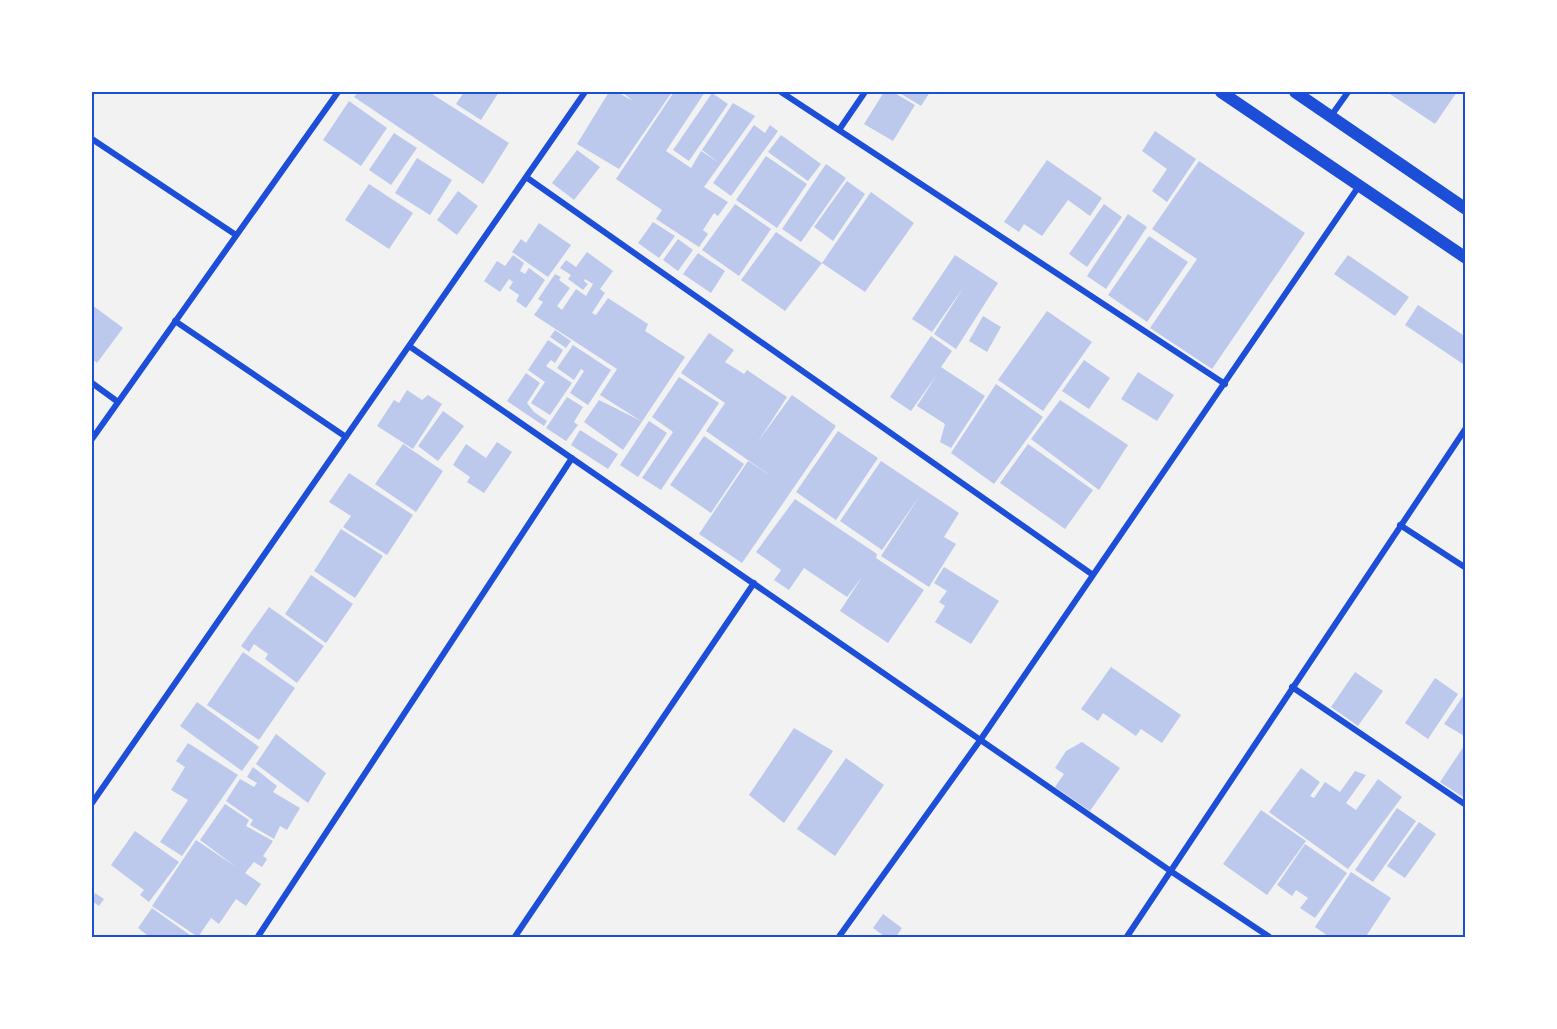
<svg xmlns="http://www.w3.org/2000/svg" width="1557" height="1029" font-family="'Source Sans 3',sans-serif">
<rect width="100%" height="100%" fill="#f2f2f2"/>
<path fill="#bdc9ec" d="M358 92H429L509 143 483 184 354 97Z
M464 92H499L481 120 456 104Z
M609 92H617L633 101 622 92H672L619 169 577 144Z
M674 92H705L666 151 691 168 701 151 718 162 702 150 733 103 755 116 704 187 728 202 718 216 714 213 703 230 708 234 699 247 656 219 662 210 616 179Z
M884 92H893L915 105 893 141 864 124Z
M898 92H930L921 106Z
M1387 92H1457L1435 124Z
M712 93 728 104 689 161 673 150Z
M349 101 387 128 361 166 323 140Z
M754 125 765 133 770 125 778 131 731 196 713 183Z
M1155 131 1196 159 1167 202 1152 191 1167 169 1142 151Z
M394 133 417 148 391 185 369 170Z
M781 135 821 164 808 181 768 152Z
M577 150 600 167 574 200 552 183Z
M766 156 807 184 777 228 736 200Z
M417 158 452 180 430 215 395 193Z
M1047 160 1102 198 1090 216 1068 200 1042 236 1024 224 1019 232 1004 222Z
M1199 161 1305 233 1212 369 1150 328 1197 259 1152 229Z
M826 164 846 178 801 242 782 229Z
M847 181 865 194 833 241 814 227Z
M369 184 413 213 389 249 345 220Z
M458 191 478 206 457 235 437 220Z
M871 192 914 223 865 292 822 263Z
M735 204 771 229 739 276 702 250Z
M1104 204 1122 217 1087 267 1069 254Z
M1128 214 1147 227 1106 289 1087 276Z
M653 222 675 236 659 258 638 243Z
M539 223 571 245 548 277 512 252 521 239 526 243Z
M776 232 822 263 785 311 741 280Z
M1149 236 1188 262 1147 322 1108 295Z
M678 239 693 250 678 271 663 260Z
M587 252 613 271 600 289 605 293 592 313 596 315 608 298 648 324 645 331 685 357 623 450 584 422 599 400 641 421 600 395 617 369 534 315 543 302 538 299 555 274 561 277 559 280 570 288 557 306 562 310 576 289 586 296 593 284 585 279 584 281 588 284 583 290 568 279 571 275 560 268 566 260 576 267Z
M698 253 725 271 711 293 683 274Z
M513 255 524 263 520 271 525 274 529 268 545 280 526 308 516 301 519 295 509 288 513 282 509 279 500 292 484 281 497 261 505 266Z
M955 255 998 283 956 349 934 334 963 288 932 332 912 319Z
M1348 255 1409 297 1395 316 1334 274Z
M92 305 123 328 97 363 92 359Z
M1418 305 1466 337V366L1405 325Z
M1047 311 1092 342 1043 411 998 380Z
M983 316 1001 327 987 352 969 341Z
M555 330 571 341 566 348 550 337Z
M709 333 734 350 725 362 744 374 747 370 787 397 759 440 792 395 836 426 742 563 699 534 748 461 771 476 706 431 725 403 681 373Z
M931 336 952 351 941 367 985 396 951 448 940 442 945 424 917 406 936 376 911 411 890 397Z
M548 340 563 350 555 363 551 360 546 366 572 383 550 415 531 403 545 382 528 370Z
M573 345 611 370 588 405 570 393 584 371 581 369 574 380 557 368Z
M1084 360 1110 378 1089 409 1062 391Z
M1138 372 1174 395 1157 421 1121 399Z
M526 373 540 383 527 403 534 412 547 421 544 426 507 401Z
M679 377 719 403 661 490 642 478 673 432 652 417Z
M996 384 1043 417 994 484 951 453Z
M407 390 422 400 428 395 442 404 413 449 377 426 394 400 399 403Z
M567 397 583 407 574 422 578 425 566 441 546 428Z
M1060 400 1128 445 1099 490 1031 439Z
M443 411 464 426 438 461 418 446Z
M649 421 667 433 638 477 620 465Z
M580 430 618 454 608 469 571 445Z
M838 431 878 458 836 520 796 492Z
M704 436 744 464 711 513 670 485Z
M497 442 512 452 484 493 467 482 470 477 453 465 466 444 486 458Z
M403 444 443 471 416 512 375 484Z
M1028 444 1093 490 1065 529 1000 483Z
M881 461 959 513 944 537 956 544 929 587 881 556 919 497 882 550 840 521Z
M349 473 413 515 387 555 343 527 351 516 329 502Z
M795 499 877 554 876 558 924 590 888 643 840 611 862 577 847 597 804 568 789 590 774 580 781 570 756 552Z
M341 529 383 556 355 598 314 571Z
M944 567 999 601 971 644 935 622 945 606 939 602 947 591 934 583Z
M311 575 353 604 326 643 285 614Z
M269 607 324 646 297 683 265 659 268 654 254 644 249 652 241 646Z
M243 652 295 688 259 740 207 705Z
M1111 667 1181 715 1162 743 1141 729 1136 736 1103 713 1098 721 1081 709Z
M1355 672 1383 691 1358 726 1331 707Z
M1435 678 1458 694 1428 739 1405 723Z
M1463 696 1466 697V737L1444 724Z
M197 702 259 747 242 771 180 726Z
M794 728 833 751 784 823 749 795Z
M276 734 326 773 308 803 256 764Z
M1082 742 1120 768 1090 811 1055 787 1064 774 1055 768 1066 751Z
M188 743 238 775 182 856 160 842 188 800 171 790 185 767 176 761Z
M1466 743V799L1440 782Z
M846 758 884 785 835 856 797 829Z
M253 767 277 786 273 792 300 808 287 830 280 826 274 839 250 825 253 820 226 801 240 779 254 787 257 783 247 777Z
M1301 768 1320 782 1310 796 1314 798 1325 782 1340 792 1355 771 1366 775 1346 803 1356 810 1378 779 1402 797 1348 869 1269 812Z
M225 804 249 820 246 826 273 841 263 856 267 859 262 867 254 862 245 873 261 884 246 906 236 899 219 924 211 918 198 937 152 906 196 840 236 867 200 840Z
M1397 808 1416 821 1373 882 1355 870Z
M1261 810 1306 841 1267 895 1223 864Z
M1419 822 1436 834 1405 878 1387 866Z
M135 831 179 862 149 902 140 895 144 890 111 865Z
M1305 844 1347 873 1315 918 1300 908 1308 898 1296 890 1292 896 1277 885Z
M1351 872 1391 898 1365 938H1331L1315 927Z
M95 893 104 899 99 906 92 901Z
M152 908 194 938H151L138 928Z
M883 914 902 928 895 938H887L873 928Z"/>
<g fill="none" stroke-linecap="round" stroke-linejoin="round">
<path stroke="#1d4ed8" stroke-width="6" d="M781 92 1225 384
M1331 116 1348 92
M839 130 865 92
M92 139 236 235
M526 177 1093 575
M175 321 346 437
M409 346 1172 872 1271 938
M92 383 118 402
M92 439 338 92
M1400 525 1466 568
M1292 687 1466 805
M92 803 585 92
M257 938 572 458
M514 938 754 583
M838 938 981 739 1359 186
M1126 938 1466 428"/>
<path stroke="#1d4ed8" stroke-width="12" d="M1221 92 1466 258
M1295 92 1466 209"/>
</g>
<rect width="1557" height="1029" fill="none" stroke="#ffffff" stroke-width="186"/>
<rect x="93" y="93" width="1371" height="843" fill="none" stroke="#1d4ed8" stroke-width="2"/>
</svg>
